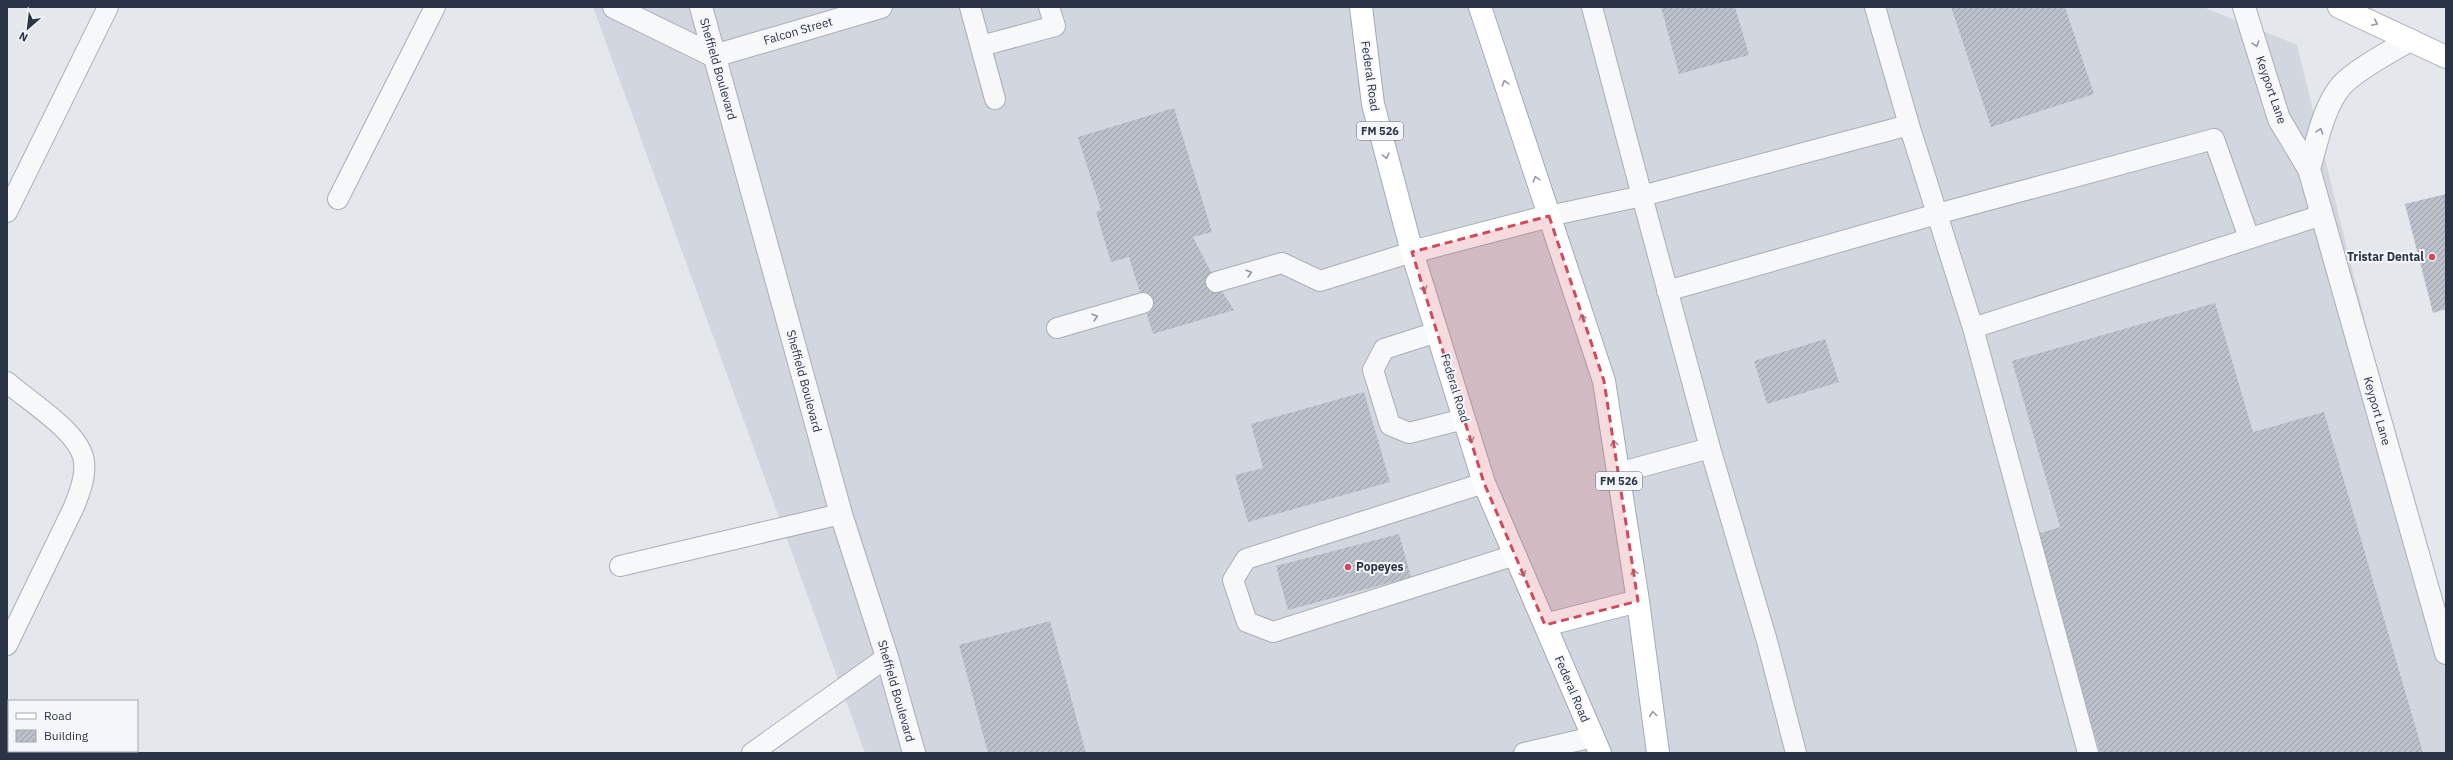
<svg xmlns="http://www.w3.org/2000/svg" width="2453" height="760" font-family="'IBM Plex Sans',sans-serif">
<defs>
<pattern id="building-hatch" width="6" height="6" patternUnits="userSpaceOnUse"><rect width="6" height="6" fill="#bbc0ca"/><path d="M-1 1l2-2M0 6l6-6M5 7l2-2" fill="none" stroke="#989da6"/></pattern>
</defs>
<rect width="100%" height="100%" fill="#e4e7ec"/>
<path fill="#d2d6de" d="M593 7H2203L2297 45 2446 650V753H865Z"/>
<path fill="url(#building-hatch)" d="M1661 7H1735L1749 55 1679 74Z
M1951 7H2065L2094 94 1991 127Z
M1174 108 1212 232 1193 237 1216 282 1234 310 1153 334 1129 257 1111 262 1096 212 1101 210 1078 137Z
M2446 194V309L2433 313 2405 204Z
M2215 303 2253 432 2324 412 2423 753H2100L2037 534 2060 527 2012 361Z
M1825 339 1839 382 1767 404 1754 361Z
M1364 392 1390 482 1248 522 1235 475 1263 468 1251 424Z
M1399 534 1411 577 1288 610 1276 566Z
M1050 621 1086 753H988L959 645Z"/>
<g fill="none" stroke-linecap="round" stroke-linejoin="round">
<defs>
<path id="lane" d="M970 7 995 99
M1875 7 1909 125
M981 46 1055 26 1049 7
M338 199 435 7
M7 212 108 7
M1549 216 1642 196 1592 7
M1216 282 1282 263 1320 281 1412 252
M1667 291 1937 214 2214 139 2249 238
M1057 328 1143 303
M1437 332 1384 349 1373 370 1390 425 1409 433 1464 419
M7 382C29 402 81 432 84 462 86 477 79 495 73 509L7 645
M1710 448 1767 641 1796 753
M1618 473 1710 448 1642 196 1909 125 1973 328
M1484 483 1246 559 1233 580 1247 622 1273 632 1515 555
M620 566 841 514
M752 753 887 657
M1524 753 1593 737
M2088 753 1973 328 2322 215"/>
<path id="street" d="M614 7 714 56 881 7
M701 7 841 514 887 657 914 753
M2244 7 2279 119 2309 169 2446 653
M2309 169C2317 142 2323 108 2341 86 2355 70 2391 51 2410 40"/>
<path id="secondary" d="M2339 7 2446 57"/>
<path id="primary" d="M1361 7 1373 104 1412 252 1484 483 1600 753
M1480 7 1604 381 1638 601 1658 753
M1412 252 1549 216
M1545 625 1638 601"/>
</defs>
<use href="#lane" stroke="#a9aeb7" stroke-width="22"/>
<use href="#street" stroke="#a9aeb7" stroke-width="24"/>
<use href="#secondary" stroke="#a9aeb7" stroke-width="24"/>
<use href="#primary" stroke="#a3abb8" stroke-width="24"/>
<use href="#lane" stroke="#f7f8fa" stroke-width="20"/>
<use href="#street" stroke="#f7f8fa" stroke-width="22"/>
<use href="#secondary" stroke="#fff" stroke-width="22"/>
<use href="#primary" stroke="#fff" stroke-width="22"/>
</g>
<defs><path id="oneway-chevron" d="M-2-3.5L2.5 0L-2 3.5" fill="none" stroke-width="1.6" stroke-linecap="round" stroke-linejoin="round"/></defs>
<g stroke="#959aa2">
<use href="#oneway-chevron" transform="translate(2375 23) rotate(25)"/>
<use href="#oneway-chevron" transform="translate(1505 83) rotate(-108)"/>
<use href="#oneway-chevron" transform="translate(1386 156) rotate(75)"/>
<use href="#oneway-chevron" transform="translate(1536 179) rotate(-108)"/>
<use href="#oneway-chevron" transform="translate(1424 289) rotate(73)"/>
<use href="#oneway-chevron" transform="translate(1582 317) rotate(-108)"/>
<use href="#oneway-chevron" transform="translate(1471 440) rotate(73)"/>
<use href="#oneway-chevron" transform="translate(1614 443) rotate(-99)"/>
<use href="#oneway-chevron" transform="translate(1634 572) rotate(-99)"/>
<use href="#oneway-chevron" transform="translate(1523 574) rotate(67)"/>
<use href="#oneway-chevron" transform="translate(1653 714) rotate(-98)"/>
</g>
<g stroke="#9196a0">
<use href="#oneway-chevron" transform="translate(2256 44) rotate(73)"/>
<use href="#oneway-chevron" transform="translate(2320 131) rotate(-73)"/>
<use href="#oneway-chevron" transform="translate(1249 273) rotate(-16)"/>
<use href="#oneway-chevron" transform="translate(1095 317) rotate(-16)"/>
</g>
<path fill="#d1495b" fill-opacity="0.2" stroke="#d1495b" stroke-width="3" stroke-dasharray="8 5" stroke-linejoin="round" d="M1549 216 1604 381 1638 601 1545 625 1484 483 1412 252Z"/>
<g fill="#d1495b" stroke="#f4f6f9" stroke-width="1.5">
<circle cx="2432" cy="257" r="4"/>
<circle cx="1348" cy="567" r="4"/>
</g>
<g text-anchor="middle" stroke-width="4" stroke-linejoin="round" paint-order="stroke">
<g fill="#f4f6f9" stroke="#676e7b" stroke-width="1">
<rect x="1357" y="122" width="46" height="18" rx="3"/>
<rect x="1596" y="472" width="46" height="18" rx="3"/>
</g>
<g font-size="11" font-weight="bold" fill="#2b3445">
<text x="1380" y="135">FM 526</text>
<text x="1619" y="485">FM 526</text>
</g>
<g font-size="12" fill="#2b3445" stroke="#f4f6f9">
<text transform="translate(798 31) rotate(-16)" y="4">Falcon Street</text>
<text transform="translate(718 69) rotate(74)" y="4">Sheffield Boulevard</text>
<text transform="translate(1370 76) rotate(82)" y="4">Federal Road</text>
<text transform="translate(2271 90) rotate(71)" y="4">Keyport Lane</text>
<text transform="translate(804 381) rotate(75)" y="4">Sheffield Boulevard</text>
<text transform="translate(1455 388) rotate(73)" y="4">Federal Road</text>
<text transform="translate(2377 411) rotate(74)" y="4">Keyport Lane</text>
<text transform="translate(1572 689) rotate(67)" y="4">Federal Road</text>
<text transform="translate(896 691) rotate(74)" y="4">Sheffield Boulevard</text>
</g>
<g font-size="12" font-weight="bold" fill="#2b3445" stroke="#f4f6f9" text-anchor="end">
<text x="2424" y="261">Tristar Dental</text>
<text x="1356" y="571" text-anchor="start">Popeyes</text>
</g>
</g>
<rect width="2453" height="760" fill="none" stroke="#2b3445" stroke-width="16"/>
<rect x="8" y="700" width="130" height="52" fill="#f4f6f9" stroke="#a4a8b1"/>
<rect x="16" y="713" width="20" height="6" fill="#ffffff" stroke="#a4a8b1"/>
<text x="44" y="720" font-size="12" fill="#2b3445">Road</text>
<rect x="16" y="730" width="20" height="12" fill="url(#building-hatch)" stroke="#a4a8b1"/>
<text x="44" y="740" font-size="12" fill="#2b3445">Building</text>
<g transform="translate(28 28) rotate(208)" stroke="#f4f6f9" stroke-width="3" paint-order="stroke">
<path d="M0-3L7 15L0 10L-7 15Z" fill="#2b3445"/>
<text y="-6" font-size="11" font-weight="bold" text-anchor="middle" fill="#2b3445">N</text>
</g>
</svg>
